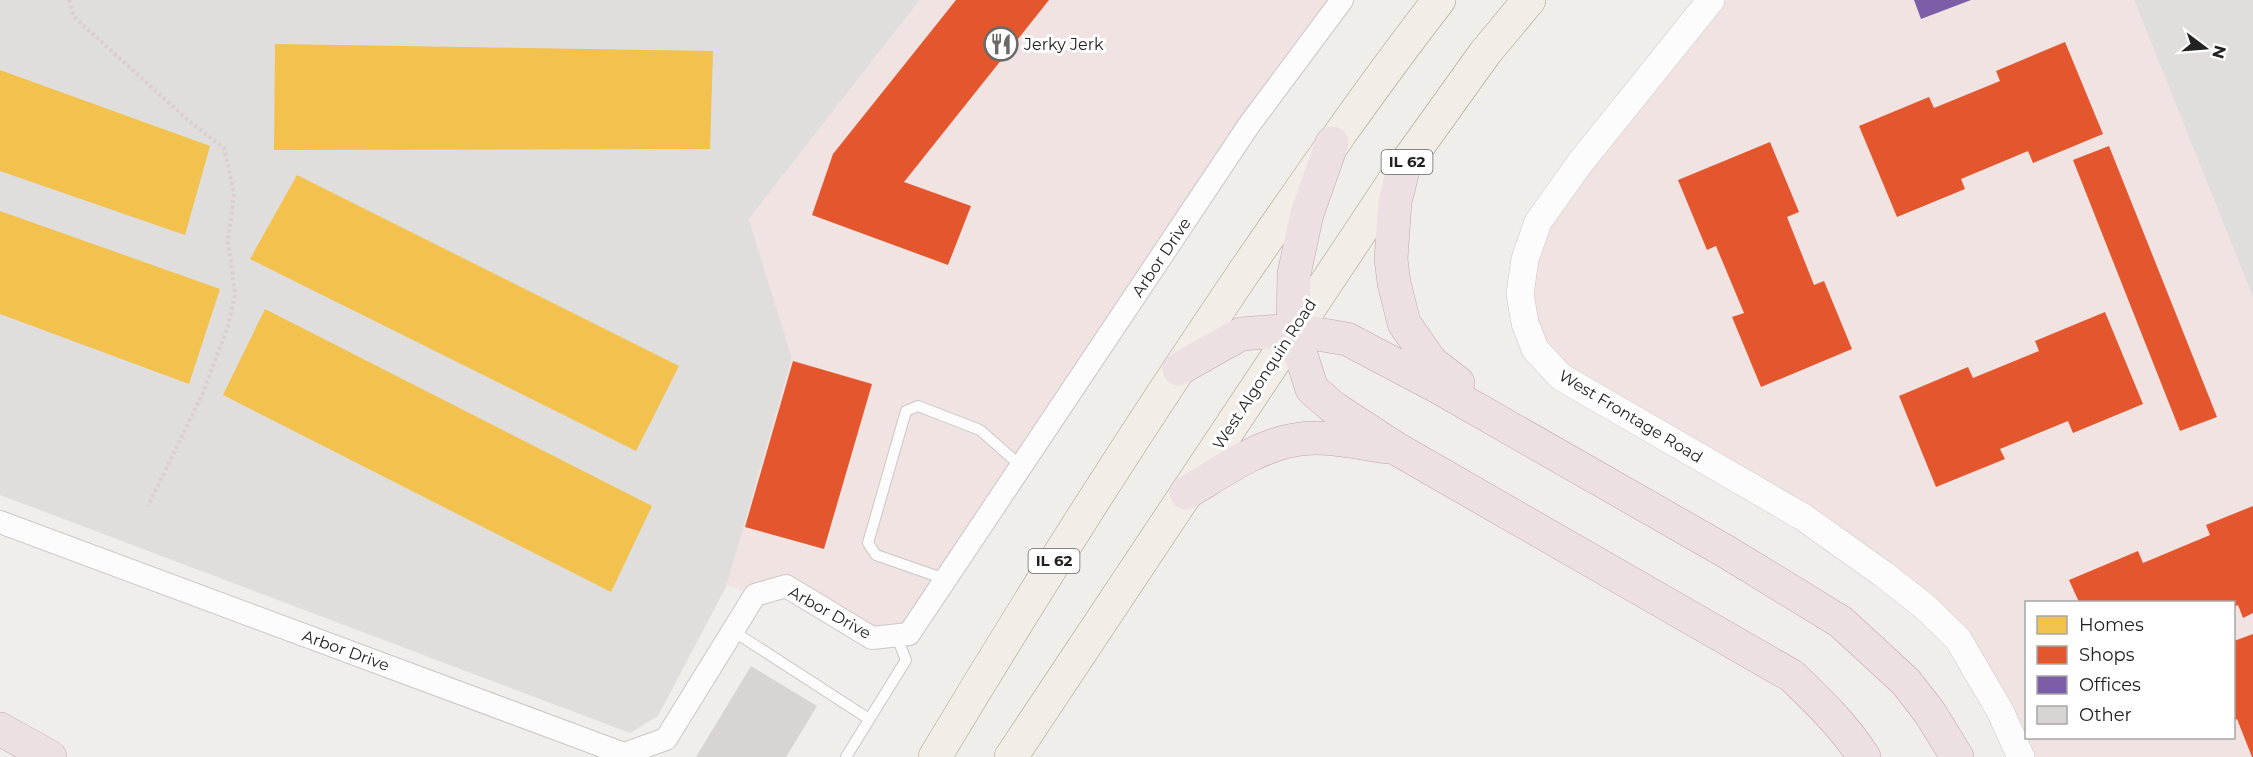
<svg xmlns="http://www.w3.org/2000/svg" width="2253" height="757" font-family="Montserrat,sans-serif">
<rect width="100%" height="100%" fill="#f0eeeb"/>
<path fill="#dfdedc" d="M0 0H920L749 219 792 358 727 585 658 716 630 733 0 495Z
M2134 0H2253V298Z"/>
<path fill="#f1e3e1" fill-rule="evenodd" d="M920 0H1342L909 634 872 638 787 586 755 595 727 585 792 358 749 219Z
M1711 0H2134L2253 298V757H2021L1958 639 1535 349 1525 259ZM2026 602H2234V738H2026Z"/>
<path fill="#f2c14e" d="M275 44 713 51 710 149 274 150Z
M0 70 210 146 185 235 0 171Z
M297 175 679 366 636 451 250 259Z
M0 211 220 289 189 384 0 314Z
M265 309 652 506 611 592 223 395Z"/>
<path fill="#e4572e" d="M956 0H1049L904 182 971 206 948 265 812 215 833 154Z
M2065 42 2103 134 2033 163 2028 151 1961 179 1965 189 1897 217 1859 126 1929 97 1934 108 2000 81 1996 71Z
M1770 142 1799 212 1787 217 1814 285 1824 281 1852 349 1761 387 1732 317 1744 313 1716 246 1707 250 1678 180Z
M2109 146 2217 417 2180 431 2073 160Z
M2105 312 2143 404 2073 433 2068 421 2000 449 2005 459 1936 487 1899 396 1968 367 1973 378 2039 351 2035 341Z
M793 361 872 384 824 549 745 527Z
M2253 506V613L2243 618 2238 605 2234 607V602H2079L2069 580 2138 551 2143 563 2210 535 2206 525Z
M2253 634V757H2252L2237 719 2234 720V641Z"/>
<path fill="#7b5ea7" d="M1914 0H1971L1921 19Z"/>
<path fill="#d7d4d2" d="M751 666 817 706 786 757H696Z"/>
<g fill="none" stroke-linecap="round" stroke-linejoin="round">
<defs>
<path id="service" d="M945 579 876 555 868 543 906 411 918 406 980 430 1021 466
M733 631 869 719
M846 757 906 660 896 635"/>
<path id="minor" d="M0 522 624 754 666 739 755 595 786 586 872 638 909 634 1249 125 1342 0"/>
<path id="tertiary" d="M1711 0 1580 163 1538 222 1525 259 1520 294 1525 323 1535 349 1561 377 1803 517 1883 574 1924 606 1958 639 2000 711 2021 757"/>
<path id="primary" d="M935 757C1033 593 1135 433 1242 275 1306 182 1370 89 1439 0
M1011 757 1404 166 1485 53 1529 0"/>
<path id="motorway" d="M1332 143 1307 214 1294 274 1293 330 1312 389 1334 408 1397 449 1792 676C1819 702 1844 726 1864 757
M1404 166 1395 202 1391 259 1394 283 1404 323 1431 362 1458 383
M1179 369 1241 334 1293 330 1347 339 1438 387 1725 551 1841 622 1906 682 1930 713 1957 757
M1186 493C1220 473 1255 447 1294 440 1324 434 1357 443 1387 447
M0 729 50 757"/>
</defs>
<use href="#service" stroke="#c9c8c7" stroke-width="12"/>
<use href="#minor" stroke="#c9c8c7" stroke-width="24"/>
<use href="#tertiary" stroke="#c9c8c7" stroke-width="28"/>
<use href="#primary" stroke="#a79c86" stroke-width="34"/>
<use href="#motorway" stroke="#c5a2ac" stroke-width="34"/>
<path stroke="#dccecd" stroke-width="4" stroke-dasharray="3 3" stroke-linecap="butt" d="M69 0 74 17 190 122 224 148 234 193 228 242 235 294 228 326 203 393 148 506"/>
<use href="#service" stroke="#fdfcfc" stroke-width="10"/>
<use href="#minor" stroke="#fdfcfc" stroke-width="22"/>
<use href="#tertiary" stroke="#fdfcfc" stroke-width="27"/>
<use href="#primary" stroke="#f3ede7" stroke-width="33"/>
<use href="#motorway" stroke="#ece0e2" stroke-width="33"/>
</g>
<defs>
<symbol id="restaurant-ring" viewBox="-11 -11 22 22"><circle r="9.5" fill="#fff" stroke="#6a6968" stroke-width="1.5"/><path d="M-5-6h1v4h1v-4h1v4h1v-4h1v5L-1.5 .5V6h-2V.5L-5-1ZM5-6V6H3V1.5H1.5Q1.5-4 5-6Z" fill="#6a6968"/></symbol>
</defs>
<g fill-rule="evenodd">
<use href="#restaurant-ring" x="982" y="25" width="38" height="38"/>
</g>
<g text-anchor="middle" stroke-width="6" stroke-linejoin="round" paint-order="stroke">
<g fill="#fff" stroke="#646464" stroke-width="1.5">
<rect x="1381.5" y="150" width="51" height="24" rx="4.5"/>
<rect x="1028.5" y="549" width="51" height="24" rx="4.5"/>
</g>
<g font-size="15" font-weight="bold" fill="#222">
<text x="1407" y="167">IL 62</text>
<text x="1054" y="566">IL 62</text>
</g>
<g font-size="16" fill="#222" stroke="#fff" text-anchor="start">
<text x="1024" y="50">Jerky Jerk</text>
</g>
<g font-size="16" fill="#222" stroke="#fff">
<text transform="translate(1161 257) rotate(-56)" y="6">Arbor Drive</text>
<text transform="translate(1264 374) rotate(-57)" y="6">West Algonquin Road</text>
<text transform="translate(1631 416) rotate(31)" y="6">West Frontage Road</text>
<text transform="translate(830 612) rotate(29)" y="6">Arbor Drive</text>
<text transform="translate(346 650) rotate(20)" y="6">Arbor Drive</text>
</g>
</g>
<rect x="2025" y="601" width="210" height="138" fill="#ffffff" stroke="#a7a7a7" stroke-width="1.5"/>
<rect x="2037" y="616" width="30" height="18" fill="#f2c14e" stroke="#a7a7a7" stroke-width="1.5"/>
<text x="2079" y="631" font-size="18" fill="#222222">Homes</text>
<rect x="2037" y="646" width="30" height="18" fill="#e4572e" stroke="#a7a7a7" stroke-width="1.5"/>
<text x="2079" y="661" font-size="18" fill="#222222">Shops</text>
<rect x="2037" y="676" width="30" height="18" fill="#7b5ea7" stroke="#a7a7a7" stroke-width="1.5"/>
<text x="2079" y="691" font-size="18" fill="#222222">Offices</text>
<rect x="2037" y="706" width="30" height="18" fill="#d7d4d2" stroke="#a7a7a7" stroke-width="1.5"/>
<text x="2079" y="721" font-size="18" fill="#222222">Other</text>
<g transform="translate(2205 48) rotate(106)" stroke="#ffffff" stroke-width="4.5" paint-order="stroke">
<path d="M0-4.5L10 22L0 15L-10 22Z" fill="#222222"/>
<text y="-9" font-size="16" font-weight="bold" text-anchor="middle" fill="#222222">N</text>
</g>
</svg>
